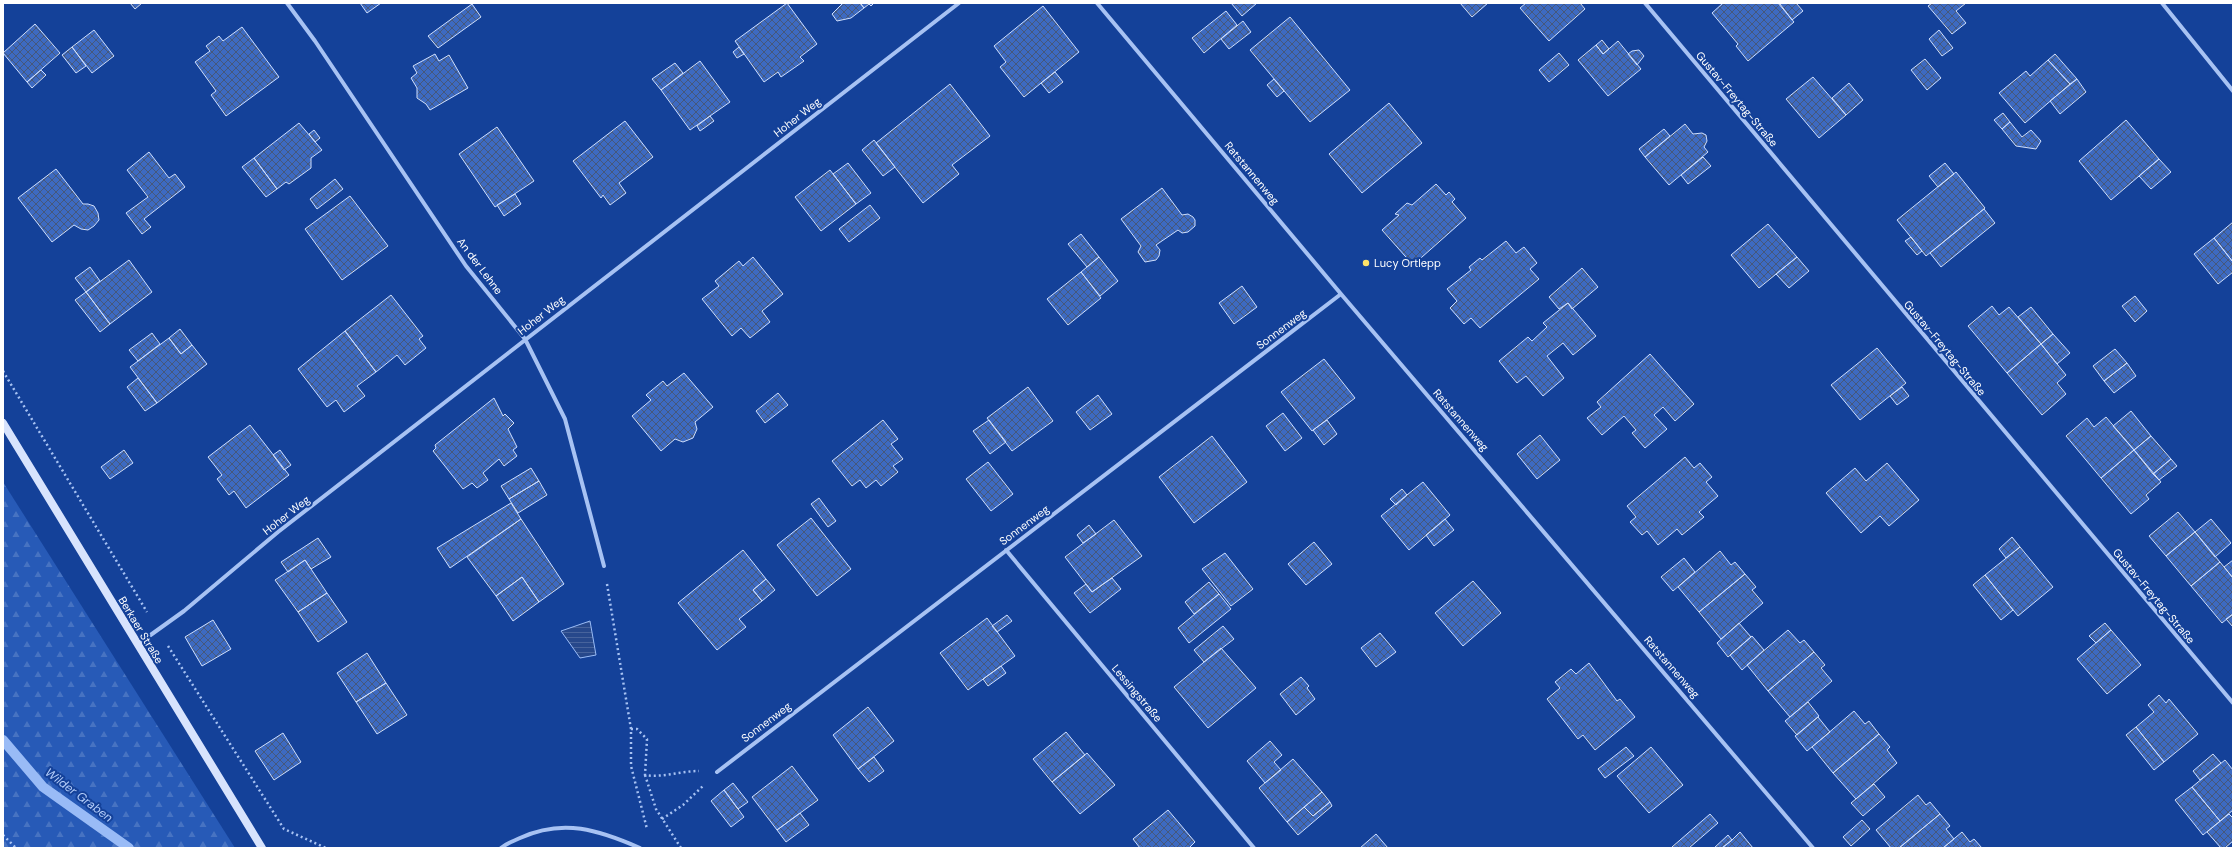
<svg xmlns="http://www.w3.org/2000/svg" width="2236" height="851" font-family="'DM Sans',sans-serif">
<defs>
<pattern id="forest-firs" width="22" height="20" patternUnits="userSpaceOnUse"><rect width="22" height="20" fill="#275ab7"/><path d="M5 1l3.5 6h-7zM16 11l3.5 6h-7z" fill="#4773c2"/></pattern>
<pattern id="water-rules" width="6" height="5" patternUnits="userSpaceOnUse"><rect width="6" height="5" fill="#27488b"/><path d="M0 2.5h6" fill="none" stroke="#47639c"/></pattern>
<pattern id="building-cross-hatch" width="8" height="8" patternUnits="userSpaceOnUse"><rect width="8" height="8" fill="#3d6ac1"/><path d="M0 0l8 8M0 8l8-8" fill="none" stroke="#46587b"/></pattern>
</defs>
<rect width="100%" height="100%" fill="#144199"/>
<path fill="url(#forest-firs)" d="M3 482 235 848H3Z"/>
<path fill="url(#water-rules)" stroke="#99bbf6" d="M590 621 596 655 580 658 561 631Z"/>
<g fill="none" stroke-linecap="round" stroke-linejoin="round">
<path stroke="#99bbf6" stroke-width="10" d="M3 740 43 787 129 848"/>
</g>
<path fill="url(#building-cross-hatch)" stroke="#cfdffd" d="M130 3H142L135 9Z
M360 3H381L367 13Z
M787 3 817 44 800 57 804 61 781 77 778 72 764 82 735 41Z
M843 3H860L864 8 851 18 837 21 832 14Z
M860 3H874L871 6 869 4 864 8Z
M1231 3H1257L1242 16Z
M1460 3H1488L1472 17Z
M1526 3H1580L1585 9 1549 41 1520 8Z
M1723 3H1778L1794 22 1748 61 1736 46 1738 44 1712 13Z
M1781 3H1796L1803 11 1792 20 1780 4Z
M1932 3H1966L1956 11 1966 23 1952 34 1928 6Z
M472 4 481 17 438 48 428 36Z
M1043 6 1079 52 1024 97 1000 67 1006 62 994 46Z
M1226 11 1237 25 1204 53 1192 38Z
M1290 17 1350 90 1310 122 1250 50Z
M1243 21 1251 32 1229 49 1221 39Z
M35 24 60 53 27 82 3 53Z
M242 27 279 77 226 116 211 95 216 91 195 62 210 51 206 46 219 36 223 41Z
M94 30 114 56 92 73 72 47Z
M1939 30 1953 48 1942 56 1929 39Z
M1602 40 1609 49 1603 54 1596 45Z
M1618 41 1641 69 1608 96 1578 60 1596 45 1603 54Z
M72 47 86 66 76 73 62 55Z
M739 47 744 54 737 58 733 52Z
M1639 50 1644 56 1637 65 1628 54 1632 51Z
M1559 53 1569 65 1549 82 1539 70Z
M435 54 439 61 449 55 468 88 430 110 426 104 417 98V88L411 78 417 73 413 66Z
M2055 54 2077 79 2070 84 2048 60Z
M1925 59 1941 78 1927 90 1911 70Z
M2048 60 2070 84 2025 123 1999 93 2026 71 2030 76Z
M700 61 730 102 690 130 661 90Z
M675 63 683 73 661 90 652 79Z
M41 70 46 75 32 88 27 82Z
M1055 72 1063 82 1049 93 1041 83Z
M1813 77 1846 115 1819 138 1786 99Z
M1274 79 1284 91 1277 97 1267 85Z
M2077 79 2086 92 2060 114 2050 101Z
M1849 83 1863 100 1846 115 1832 98Z
M950 84 990 136 952 165 959 174 923 203 876 143Z
M1389 103 1422 143 1362 193 1329 154Z
M2003 113 2010 122 2002 129 1994 120Z
M710 116 714 121 700 131 697 126Z
M2126 120 2159 159 2111 200 2079 161Z
M625 121 653 157 619 183 626 193 610 205 603 195 601 198 573 161Z
M2010 122 2022 137 2031 130 2041 141 2036 149 2016 146 2002 129Z
M299 123 322 150 311 158V168L289 184 286 182 277 189 254 158Z
M1685 124 1693 134 1702 133 1706 135 1707 141 1704 147 1708 152 1669 185 1645 157Z
M497 127 534 181 495 207 459 154Z
M1664 129 1670 136 1645 157 1639 149Z
M314 130 320 138 315 142 309 134Z
M874 140 895 167 883 176 862 150Z
M149 152 169 178 175 174 185 187 144 219 151 227 142 234 126 213 148 197 127 170Z
M1703 157 1711 166 1688 184 1681 175Z
M254 158 277 189 266 197 242 167Z
M2159 159 2171 172 2151 189 2139 176Z
M848 163 871 193 856 204 833 174Z
M1945 163 1954 174 1938 187 1929 176Z
M56 169 83 204H88L94 206 98 213 99 220 94 226 88 230 81 229 74 225 52 242 18 198Z
M830 170 856 204 821 231 795 197Z
M1956 172 1985 208 1926 256 1897 220Z
M335 179 343 189 317 209 310 199Z
M1436 184 1446 195 1449 192 1455 199 1452 202 1466 218 1413 265 1382 230 1399 215 1395 214 1407 203 1412 205Z
M1162 188 1182 215 1188 214 1193 217 1195 220V226L1188 232 1182 233 1178 230 1156 245 1160 250 1159 256 1156 260 1145 262 1138 252 1141 246 1121 219Z
M515 194 521 204 504 216 497 205Z
M350 196 388 246 342 280 305 229Z
M870 205 880 218 849 242 839 229Z
M1984 209 1995 223 1941 267 1930 253Z
M2233 222V262L2214 238Z
M1768 224 1797 257 1759 288 1731 255Z
M1081 234 1099 257 1087 267 1068 244Z
M1911 237 1922 251 1917 255 1905 241Z
M2214 238 2233 262V272L2218 284 2194 254Z
M1506 241 1516 253 1524 247 1537 263 1530 269 1539 279 1480 328 1471 318 1464 324 1450 308 1457 301 1447 289 1471 270 1469 267 1480 258 1482 260Z
M753 257 783 294 762 311 770 322 750 338 741 328 732 336 702 299 719 286 715 281 739 261 743 266Z
M1099 257 1118 281 1100 296 1081 272Z
M1797 257 1809 271 1789 288 1776 274Z
M129 260 152 292 110 324 86 292Z
M90 267 100 281 86 292 75 278Z
M1582 268 1598 287 1572 309 1568 303 1559 309 1549 297Z
M1081 272 1101 298 1068 325 1047 299Z
M1242 286 1257 307 1234 324 1219 303Z
M86 292 110 324 100 332 75 300Z
M391 295 423 336 419 339 426 348 405 365 397 355 376 372 345 331Z
M2135 296 2147 311 2135 322 2122 306Z
M1568 303 1596 336 1573 355 1563 343 1547 356 1564 378 1543 396 1526 376 1517 383 1499 361 1528 337 1532 341 1547 327 1543 323Z
M1992 306 1999 315 2009 307 2041 344 2007 373 1968 326Z
M2031 307 2053 334 2041 344 2018 317Z
M180 329 192 345 181 354 169 338Z
M345 331 376 372 357 386 365 396 344 412 336 400 327 407 298 369Z
M152 333 160 344 138 361 129 350Z
M2053 334 2070 353 2057 364 2041 344Z
M169 338 181 354 192 345 207 364 157 403 130 367Z
M2041 344 2066 375 2057 383 2066 394 2042 415 2007 373Z
M1877 348 1906 383 1860 420 1831 385Z
M2115 349 2127 363 2104 381 2093 366Z
M1650 354 1694 404 1675 421 1663 407 1654 415 1667 429 1645 448 1632 433 1636 430 1624 416 1602 435 1587 418 1601 407 1597 402Z
M1324 359 1355 398 1312 431 1281 392Z
M2127 363 2136 376 2114 393 2104 381Z
M684 373 713 407 695 422 697 429 693 438 683 442 675 439 661 451 632 416 651 400 646 395 663 381 667 386Z
M138 378 157 403 145 411 127 387Z
M1028 387 1053 421 1012 451 987 418Z
M1902 387 1909 396 1897 405 1890 396Z
M778 393 788 405 765 423 756 411Z
M1098 395 1112 414 1090 430 1076 412Z
M494 398 503 416 505 414 514 423 508 429 517 447 513 450 517 456 504 466 499 459 483 473 488 480 477 488 472 483 463 489 433 451 436 448 435 445Z
M2131 411 2151 436 2134 450 2113 426Z
M1283 413 1302 438 1285 451 1266 426Z
M2106 417 2134 450 2101 478 2066 436 2087 418 2094 427Z
M883 420 898 439 891 444 903 459 893 466 898 472 881 486 876 480 866 488 860 480 852 486 832 461Z
M989 420 1006 442 990 454 973 431Z
M1327 420 1337 434 1324 445 1313 430Z
M250 425 289 475 246 508 234 491 229 495 217 479 222 475 208 457Z
M1540 435 1560 460 1537 479 1517 454Z
M1212 436 1247 482 1194 523 1159 477Z
M2151 436 2171 459 2153 474 2134 450Z
M124 450 133 463 110 479 101 467Z
M280 450 291 465 284 470 273 455Z
M2134 450 2161 482 2146 495 2149 499 2131 514 2101 478Z
M1685 457 1694 468 1700 463 1712 477 1706 482 1718 496 1699 512 1704 517 1682 535 1677 529 1658 545 1647 531 1642 535 1630 522 1636 517 1627 506Z
M2171 459 2177 466 2159 480 2153 474Z
M988 462 1013 494 991 511 966 479Z
M1887 463 1919 500 1889 526 1880 516 1861 533 1826 493 1855 468 1866 481Z
M531 468 539 481 509 499 501 486Z
M539 481 547 495 518 513 509 499Z
M1423 482 1450 515 1409 550 1381 516Z
M1402 489 1407 495 1396 505 1390 499Z
M819 498 836 521 828 527 811 504Z
M511 503 521 519 450 568 437 548Z
M2178 512 2195 532 2166 556 2149 536Z
M811 518 851 569 817 596 777 545Z
M521 519 564 584 539 602 522 577 496 596 467 557Z
M1445 519 1454 530 1434 546 1426 535Z
M2211 519 2231 543 2215 557 2195 532Z
M1114 520 1142 556 1092 592 1065 557Z
M1089 525 1096 534 1083 543 1077 535Z
M2195 532 2220 562 2191 586 2166 556Z
M2012 537 2020 547 2006 558 1999 549Z
M318 538 331 557 311 569 305 560 288 572 281 562Z
M1314 542 1332 564 1306 585 1288 564Z
M2020 547 2053 587 2018 616 1985 575Z
M743 550 766 579 753 590 762 601 739 619 746 627 717 650 678 603Z
M1720 551 1731 565 1735 562 1745 574 1699 612 1678 587Z
M1225 553 1253 589 1231 606 1202 569Z
M1684 558 1695 572 1673 591 1661 577Z
M305 560 327 593 298 612 275 580Z
M2233 560V578L2224 567Z
M2220 562 2233 578V614L2222 623 2191 586Z
M1745 574 1756 587 1752 590 1763 603 1721 639 1699 612Z
M1985 575 2013 610 2001 620 1973 585Z
M522 577 539 602 513 621 496 596Z
M1112 578 1121 589 1090 613 1074 593 1086 584 1092 592Z
M766 579 775 590 762 601 753 590Z
M1473 581 1501 613 1463 646 1435 613Z
M1209 582 1219 594 1194 614 1185 602Z
M327 593 347 622 318 642 298 612Z
M1219 594 1231 609 1189 643 1178 628Z
M2233 614V627L2226 619Z
M1007 615 1012 621 997 632 992 626Z
M987 618 1015 656 968 690 940 653Z
M213 620 231 649 202 666 185 637Z
M1739 623 1751 637 1728 657 1717 643Z
M2105 623 2111 630 2096 643 2089 636Z
M1223 626 1234 639 1204 662 1194 650Z
M1788 630 1800 643 1804 640 1814 652 1768 691 1747 665Z
M2111 630 2141 665 2107 694 2077 659Z
M1380 633 1396 652 1376 667 1361 648Z
M1752 636 1764 650 1742 670 1730 655Z
M1221 648 1256 688 1208 728 1174 687Z
M1814 652 1825 665 1821 668 1832 681 1790 717 1768 691Z
M367 653 386 683 356 702 337 673Z
M1589 663 1617 701 1620 699 1635 717 1595 750 1583 735 1578 739 1547 699 1560 688 1555 682 1571 669 1576 674Z
M1001 666 1006 673 988 686 983 679Z
M1301 677 1309 686 1307 688 1315 699 1296 715 1280 694Z
M386 683 407 715 377 734 356 702Z
M2159 695 2166 703 2169 699 2198 734 2164 762 2136 727 2154 712 2148 705Z
M1808 702 1819 716 1797 735 1785 721Z
M868 707 894 741 858 769 833 735Z
M1854 711 1865 724 1869 721 1879 734 1833 773 1812 747Z
M1818 717 1830 732 1807 751 1795 736Z
M2136 727 2164 762 2154 770 2126 735Z
M1066 732 1085 755 1052 782 1033 759Z
M283 733 301 762 274 780 255 751Z
M1879 734 1890 747 1887 750 1897 763 1856 799 1833 773Z
M1270 741 1282 755 1274 762 1281 770 1265 783 1247 761Z
M1626 747 1634 756 1605 778 1598 769Z
M1651 747 1683 785 1649 813 1617 776Z
M1087 753 1115 785 1080 814 1052 782Z
M2213 754 2221 763 2200 780 2193 771Z
M874 757 884 771 869 782 858 769Z
M1293 759 1322 792 1287 822 1259 788Z
M2225 760 2233 770V810L2220 821 2192 787Z
M792 766 818 800 777 830 752 797Z
M733 783 748 802 738 809 724 790Z
M1874 784 1885 797 1863 816 1851 803Z
M2192 787 2220 821 2203 835 2175 800Z
M724 790 744 817 731 827 711 801Z
M1322 792 1330 802 1313 816 1304 807Z
M1918 795 1926 805 1930 802 1940 814 1899 848H1891L1876 830Z
M1330 802 1332 806 1298 835 1287 822 1304 807 1313 816Z
M1168 810 1195 842 1189 848H1140L1133 839Z
M800 813 809 825 786 842 777 830Z
M1710 814 1718 823 1689 848H1674L1672 847Z
M1940 814 1950 826 1946 829 1954 839 1943 848H1899Z
M2229 814 2233 818V841L2225 848H2221L2207 832Z
M1862 820 1870 829 1851 846 1843 837Z
M1740 832 1753 848H1722L1732 840Z
M1962 832 1970 842 1974 839 1982 848H1943Z
M1376 834 1388 848H1360Z
M1728 835 1732 840 1722 848H1714Z"/>
<g fill="none" stroke-linecap="round" stroke-linejoin="round">
<path stroke="#a7c2f3" stroke-width="2.5" stroke-dasharray="2 3" stroke-linecap="butt" d="M3 371 147 612
M607 584 631 729V766L647 829
M168 646 284 829 326 848
M631 729H637L647 739 645 775C663 778 680 771 699 771
M645 775 656 809 681 848
M662 819 683 805 704 785
M3 835 16 848"/>
<path stroke="#a7c2f3" stroke-width="4" d="M287 3 315 41 466 266 525 339 565 419 604 566
M1097 3 1341 294 1813 848
M1645 3 2233 703
M2162 3 2233 91
M1006 550 1254 848
M138 644 184 611 278 532 959 3
M717 772 1341 294
M501 848C507 843 514 841 520 838 563 818 599 830 640 848"/>
<path stroke="#d7e3fd" stroke-width="8" d="M3 423 262 848"/>
</g>
<circle fill="#ffe369" stroke="#144199" stroke-width="1.5" cx="1366" cy="263" r="4"/>
<g text-anchor="middle" stroke-width="4" stroke-linejoin="round" paint-order="stroke">
<g font-size="11" fill="#fff" stroke="#144199">
<text transform="translate(1737 99) rotate(50)" y="4">Gustav-Freytag-Straße</text>
<text transform="translate(797 117) rotate(-38)" y="4">Hoher Weg</text>
<text transform="translate(1252 173) rotate(50)" y="4">Ratstannenweg</text>
<text transform="translate(480 266) rotate(53)" y="4">An der Lehne</text>
<text transform="translate(541 315) rotate(-38)" y="4">Hoher Weg</text>
<text transform="translate(1281 329) rotate(-37)" y="4">Sonnenweg</text>
<text transform="translate(1945 348) rotate(50)" y="4">Gustav-Freytag-Straße</text>
<text transform="translate(1461 420) rotate(49)" y="4">Ratstannenweg</text>
<text transform="translate(286 515) rotate(-38)" y="4">Hoher Weg</text>
<text transform="translate(1024 525) rotate(-37)" y="4">Sonnenweg</text>
<text transform="translate(2154 596) rotate(50)" y="4">Gustav-Freytag-Straße</text>
<text transform="translate(141 630) rotate(59)" y="4">Berkaer Straße</text>
<text transform="translate(1672 667) rotate(49)" y="4">Ratstannenweg</text>
<text transform="translate(1137 693) rotate(50)" y="4">Lessingstraße</text>
<text transform="translate(766 722) rotate(-37)" y="4">Sonnenweg</text>
</g>
<g font-size="11" fill="#fff" stroke="#144199" text-anchor="start">
<text x="1374" y="267">Lucy Ortlepp</text>
</g>
<g font-size="12" font-style="italic" fill="#b4cdf9" stroke="#144199">
<text transform="translate(79 795) rotate(37)" y="4">Wilder Graben</text>
</g>
</g>
<rect width="2236" height="851" fill="none" stroke="#ffffff" stroke-width="8"/>
</svg>
